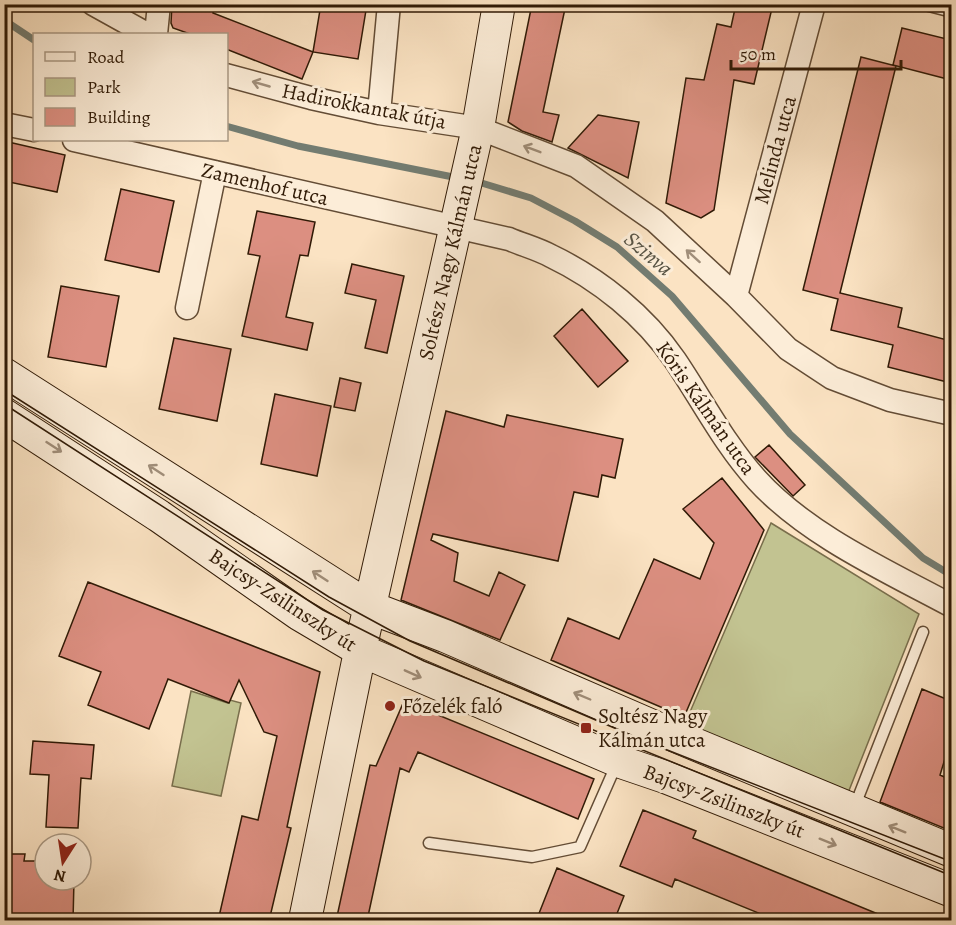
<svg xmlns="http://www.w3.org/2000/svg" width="956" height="925" font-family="Alegreya,serif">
<rect width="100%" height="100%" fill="#fbe3c3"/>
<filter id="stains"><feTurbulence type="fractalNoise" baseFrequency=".00333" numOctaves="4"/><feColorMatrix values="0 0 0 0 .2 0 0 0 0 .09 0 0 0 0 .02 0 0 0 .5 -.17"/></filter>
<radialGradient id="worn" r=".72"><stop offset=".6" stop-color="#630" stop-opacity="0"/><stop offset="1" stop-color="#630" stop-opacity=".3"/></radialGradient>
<path fill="#c2c391" stroke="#796e4c" stroke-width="1.5" d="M771 523 919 614 846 798 681 733Z
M191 691 228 703 230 700 241 703 221 796 172 786Z"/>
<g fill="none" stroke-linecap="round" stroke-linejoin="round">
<path stroke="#737c71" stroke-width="7" d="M4 20 34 40
M226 126 298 146 458 178
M475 181 531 198 575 221 617 247 672 296 790 434 923 558 946 572H952"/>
</g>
<path fill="#dc8f81" stroke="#301a06" stroke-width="1.5" d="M172 4H214L213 13 313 52 302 79 226 49V34H190L173 28 171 23Z
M321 4H367L358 59 313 52Z
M532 4H566L543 112 559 115 552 142 522 131 508 122Z
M736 4H773L754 84 734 80 714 210 701 218 666 203 686 78 704 80 717 24 731 27Z
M902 28 951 40V80L893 65Z
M861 57 896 66 840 293 902 308 898 327 951 341V383L888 367 893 345 831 330 838 299 803 290Z
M598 115 639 122 628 178 568 148Z
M4 141 65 155 57 192 4 181Z
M121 189 174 201 159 272 105 260Z
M257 211 315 222 308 256 300 255 286 317 313 323 307 350 242 336 260 256 248 254Z
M352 264 404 276 387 353 365 348 376 300 345 293Z
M61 286 119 296 106 367 48 357Z
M582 309 628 361 598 387 554 336Z
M174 338 231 349 217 421 159 409Z
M340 378 361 383 355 411 334 407Z
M275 394 331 406 317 476 261 464Z
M446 411 504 427 507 415 623 439 615 478 602 475 598 497 574 492 558 561 433 534 431 540 458 553 454 581 489 596 499 572 525 585 500 640 401 600Z
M769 445 805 485 793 496 755 457Z
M722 478 764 530 684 717 551 660 568 618 619 639 654 559 700 579 714 543 683 509Z
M88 582 320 672 287 827 291 828 269 921H218L242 816 258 820 277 736 264 732 239 680 229 703 168 679 149 729 88 705 101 672 59 656Z
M922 689 951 701V739L940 775 951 780V831L880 802Z
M404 701 594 779 578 819 418 752 409 772 400 768 367 921H336L370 765 376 766Z
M33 741 94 745 91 779 81 778 78 828 46 827 49 775 30 774Z
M643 810 696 831 693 838 895 921H778L675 879 672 887 620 866Z
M4 854H25L24 861H45V880H74L73 921H4Z
M557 868 624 896 614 921H536Z"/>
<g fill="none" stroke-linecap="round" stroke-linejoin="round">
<defs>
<path id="lane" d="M921 4 952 12
M854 808 923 632
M429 843 532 857 580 847 617 763"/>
<path id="street" d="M93 4 147 34
M156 34 159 4
M226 75 311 98 379 113 478 128 576 166 655 221 736 296 788 349 832 378 890 400 952 414
M379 113 389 4
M4 124 34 130
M74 140 509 239C523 245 538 249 551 256 599 279 645 316 675 360 702 400 725 445 757 480 807 535 887 571 952 606
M736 296 814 4
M187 308 215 172"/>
<path id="secondary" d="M4 374 369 607 445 636 680 738 952 851
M4 415 159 516 299 614 360 650 618 761 665 777 952 891
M305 920 364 632 478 128 499 4"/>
</defs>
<use href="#lane" stroke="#634c35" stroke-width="13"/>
<use href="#street" stroke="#634c35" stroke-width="25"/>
<use href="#secondary" stroke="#301a06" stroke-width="34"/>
<use href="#lane" stroke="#fcedd8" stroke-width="10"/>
<use href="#street" stroke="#fcedd8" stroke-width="22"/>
<use href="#secondary" stroke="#fcedd8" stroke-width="32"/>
<path stroke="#301a06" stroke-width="1.5" d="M4 390 329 597 410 641 652 744 952 862
M4 404 323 610 424 661 952 876"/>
</g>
<defs><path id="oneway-shaft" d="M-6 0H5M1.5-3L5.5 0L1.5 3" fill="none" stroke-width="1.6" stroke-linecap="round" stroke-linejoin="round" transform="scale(1.5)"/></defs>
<g stroke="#a08e7a">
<use href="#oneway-shaft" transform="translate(261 84) rotate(-164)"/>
<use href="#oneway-shaft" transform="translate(532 149) rotate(-159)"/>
<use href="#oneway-shaft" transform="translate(693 256) rotate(-138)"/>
<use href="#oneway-shaft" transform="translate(54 447) rotate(33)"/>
<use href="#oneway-shaft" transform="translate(156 470) rotate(-147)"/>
<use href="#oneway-shaft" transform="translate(320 576) rotate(-147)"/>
<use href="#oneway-shaft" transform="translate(413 674) rotate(24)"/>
<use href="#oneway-shaft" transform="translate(582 696) rotate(-157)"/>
<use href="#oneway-shaft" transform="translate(897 829) rotate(-158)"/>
<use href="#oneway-shaft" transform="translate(828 842) rotate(22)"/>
</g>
<g fill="#8f2418" stroke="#fcedd8" stroke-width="2">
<circle cx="390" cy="706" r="6"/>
<rect x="580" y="722" width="12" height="12" rx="3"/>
</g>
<g text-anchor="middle" stroke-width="6" stroke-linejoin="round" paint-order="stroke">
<g font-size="21" fill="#301a06" stroke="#fcedd8">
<text transform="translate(364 106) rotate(11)" y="7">Hadirokkantak útja</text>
<text transform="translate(775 150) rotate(-75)" y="7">Melinda utca</text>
<text transform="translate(265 184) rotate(13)" y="7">Zamenhof utca</text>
<text transform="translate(450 252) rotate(-77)" y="7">Soltész Nagy Kálmán utca</text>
<text transform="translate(706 408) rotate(55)" y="7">Kóris Kálmán utca</text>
<text transform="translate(283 600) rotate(33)" y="7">Bajcsy-Zsilinszky út</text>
<text transform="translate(724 801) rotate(21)" y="7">Bajcsy-Zsilinszky út</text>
</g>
<g font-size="21" fill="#301a06" stroke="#fcedd8" text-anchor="start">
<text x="402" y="713">Főzelék faló</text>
<text x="598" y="723">Soltész Nagy<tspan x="598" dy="24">Kálmán utca</tspan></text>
</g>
<g font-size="22" font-style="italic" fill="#575344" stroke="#fcedd8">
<text transform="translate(649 253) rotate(40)" y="8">Szinva</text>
</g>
</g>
<rect width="956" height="925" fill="none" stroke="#fbe3c3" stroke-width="24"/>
<rect x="6" y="6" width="944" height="913" fill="none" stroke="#301a06" stroke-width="3"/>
<rect x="12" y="12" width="932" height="901" fill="none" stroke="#301a06" stroke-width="1.5"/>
<rect x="33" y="33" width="195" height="108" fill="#fcedd8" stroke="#aa9984" stroke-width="1.5"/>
<rect x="45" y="52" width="30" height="9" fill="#fcedd8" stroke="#aa9984" stroke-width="1.5"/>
<text x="87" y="63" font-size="18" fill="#301a06">Road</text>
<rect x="45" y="78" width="30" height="18" fill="#c2c391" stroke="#aa9984" stroke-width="1.5"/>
<text x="87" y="93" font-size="18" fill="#301a06">Park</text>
<rect x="45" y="108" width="30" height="18" fill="#dc8f81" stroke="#aa9984" stroke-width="1.5"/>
<text x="87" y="123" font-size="18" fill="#301a06">Building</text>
<g transform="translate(63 862) rotate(192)"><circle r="28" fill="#fcedd8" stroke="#aa9984" stroke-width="1.5"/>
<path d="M0-4.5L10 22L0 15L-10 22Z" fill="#8f2418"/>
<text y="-9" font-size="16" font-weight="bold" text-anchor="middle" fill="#301a06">N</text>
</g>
<path d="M731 60v9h170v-9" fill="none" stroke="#301a06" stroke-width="3"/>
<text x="740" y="60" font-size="18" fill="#301a06" stroke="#fcedd8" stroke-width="4.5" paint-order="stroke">50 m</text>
<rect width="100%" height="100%" filter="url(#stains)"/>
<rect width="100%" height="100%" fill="url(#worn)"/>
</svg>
